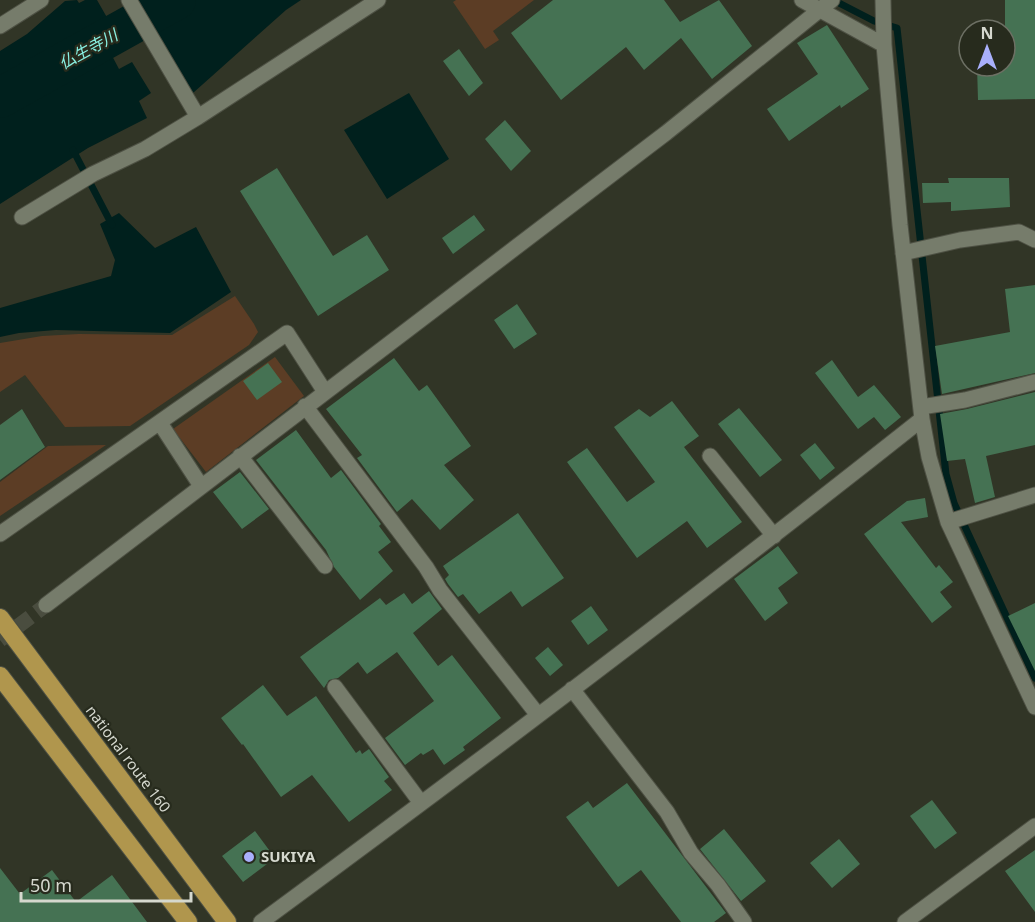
<svg xmlns="http://www.w3.org/2000/svg" width="1035" height="922" font-family="'Noto Sans','Noto Sans JP',sans-serif">
<rect width="100%" height="100%" fill="#313526"/>
<path fill="#5c3d25" d="M456 0H534L493 31 499 40 485 49 453 2Z
M235 296 254 324 258 332 249 345 130 426 65 427 25 375 0 392V343L42 336 79 334 172 335Z
M275 357 304 396 206 472 173 429Z
M106 445 0 516V482L48 446Z"/>
<path fill="#00201d" d="M77 0 79 3 85 0H97L113 28 101 35 119 69 132 62 151 93 139 101 147 118 88 148 0 204V51L27 34 65 1Z
M138 0H301L286 10 193 93Z
M409 93 449 159 387 199 344 130Z
M119 213 155 248 196 227 231 292 170 333 56 330 19 333 0 337V308L111 276 115 260 100 224Z"/>
<g fill="none" stroke-linecap="round" stroke-linejoin="round">
<path stroke="#00201d" stroke-width="7" d="M833 0 874 21 897 28 946 474 954 503 1035 678
M73 150 112 225"/>
<path stroke="#00201d" stroke-width="40" d="M0 98 176 0"/>
</g>
<path fill="#457253" d="M553 0H664L680 22 719 0 752 46 712 79 681 38 644 70 626 47 561 100 511 33Z
M1005 0H1035V99L978 100 977 66H1005Z
M827 25 869 89 841 108 840 105 789 141 767 109 818 74 797 43Z
M459 49 483 83 469 96 443 61Z
M505 120 531 151 511 171 485 139Z
M277 168 333 256 367 235 389 270 318 316 240 191Z
M948 178H1009L1010 207 951 211V202L923 203 922 183H949Z
M474 215 485 230 453 254 442 238Z
M1035 285V373L942 394 935 346 1010 332 1005 289Z
M517 304 537 334 514 349 494 320Z
M394 358 419 391 427 385 471 446 444 465 474 500 440 530 412 499 397 512 357 458 362 455 326 409Z
M832 360 858 397 874 385 901 417 885 430 874 417 858 429 815 373Z
M268 363 282 382 257 400 243 381Z
M1035 392V445L986 456 995 497 975 503 965 459 947 461 940 414 967 409Z
M672 401 699 436 684 447 742 522 707 548 687 521 637 558 567 462 587 448 627 502 655 482 614 427 639 409 650 417Z
M739 408 782 460 760 477 718 424Z
M22 409 45 447 0 480V425Z
M296 430 331 478 341 470 381 524 379 526 391 542 378 552 393 571 360 600 334 567 326 550 256 460Z
M815 443 835 468 820 480 800 455Z
M240 472 269 509 242 529 213 492Z
M925 498 928 517 901 522 936 568 939 565 953 582 940 592 952 607 932 623 864 534 907 501Z
M518 513 564 578 522 607 511 591 479 614 463 594 458 597 448 584 445 579 449 575 443 566Z
M778 546 798 573 778 588 788 603 765 621 734 579Z
M429 591 442 609 413 633 438 666 452 655 501 718 463 747 465 750 444 765 433 749 423 755 421 753 405 765 385 738 434 701 397 652 367 674 358 662 338 678 329 680 324 688 300 657 380 598 386 605 404 593 412 604Z
M1035 603V671L1008 616Z
M591 606 608 630 588 645 571 621Z
M548 647 563 665 550 676 535 658Z
M263 685 287 716 316 696 356 753 360 750 362 754 369 749 389 777 384 781 392 790 349 822 312 775 281 797 243 744 242 745 221 718Z
M627 783 726 913 714 922H681L641 870 618 887 566 817 588 801 593 808Z
M932 800 957 833 935 849 910 816Z
M724 829 766 881 741 901 700 849Z
M255 831 275 858 243 882 222 856Z
M839 839 860 864 832 888 810 863Z
M1035 850V912L1005 871Z
M0 868 20 894 52 870 76 902 112 875 147 922H0Z"/>
<g fill="none" stroke-linecap="round" stroke-linejoin="round">
<path stroke="#4a4d3f" stroke-width="15" stroke-dasharray="15 8" stroke-linecap="butt" d="M0 640 46 605"/>
<defs>
<path id="street" d="M802 0 884 45
M883 0 884 45 900 225 922 419 929 457 948 522 1035 707
M0 26 41 0
M198 117 378 0
M22 217 93 174 145 149 198 117 129 0
M903 253 960 240 1019 232 1035 240
M305 406 426 567 440 590 538 715
M921 407 965 400 1035 382
M160 423 201 486
M240 456 325 566
M710 456 774 536
M948 522 1035 495
M0 534 287 333 325 392
M46 605 666 133 832 0
M335 687 421 803
M572 689 667 812 691 853 718 885 744 922
M261 922C484 758 705 591 922 419
M905 922 1035 826"/>
<path id="highway" d="M0 618 227 922
M0 676 188 922"/>
</defs>
<use href="#street" stroke="#4e5144" stroke-width="17"/>
<use href="#highway" stroke="#4e5144" stroke-width="20"/>
<use href="#street" stroke="#767c6b" stroke-width="15"/>
<use href="#highway" stroke="#b0964d" stroke-width="18"/>
</g>
<circle fill="#a9b0fc" stroke="#272b1d" stroke-width="2" cx="249" cy="857" r="6"/>
<g text-anchor="middle" stroke-width="4.5" stroke-linejoin="round" paint-order="stroke">
<g font-size="15" fill="#d5d8ce" stroke="#272b1d">
<text transform="translate(128 759) rotate(53)" y="5">national route 160</text>
</g>
<g font-size="15" font-weight="bold" fill="#d5d8ce" stroke="#272b1d" text-anchor="start">
<text x="261" y="862">SUKIYA</text>
</g>
<g font-size="16" font-style="italic" fill="#89f1e3" stroke="#272b1d">
<text transform="translate(88 49) rotate(-29)" y="6">仏生寺川</text>
</g>
</g>
<g transform="translate(987 48)"><circle r="28" fill="#272b1d" stroke="#6d7064" stroke-width="1.5"/>
<path d="M0-4.5L10 22L0 15L-10 22Z" fill="#a9b0fc"/>
<text y="-9" font-size="16" font-weight="bold" text-anchor="middle" fill="#d5d8ce">N</text>
</g>
<path d="M21 892v9h170v-9" fill="none" stroke="#d5d8ce" stroke-width="3"/>
<text x="30" y="892" font-size="18" fill="#d5d8ce" stroke="#272b1d" stroke-width="4.5" paint-order="stroke">50 m</text>
</svg>
